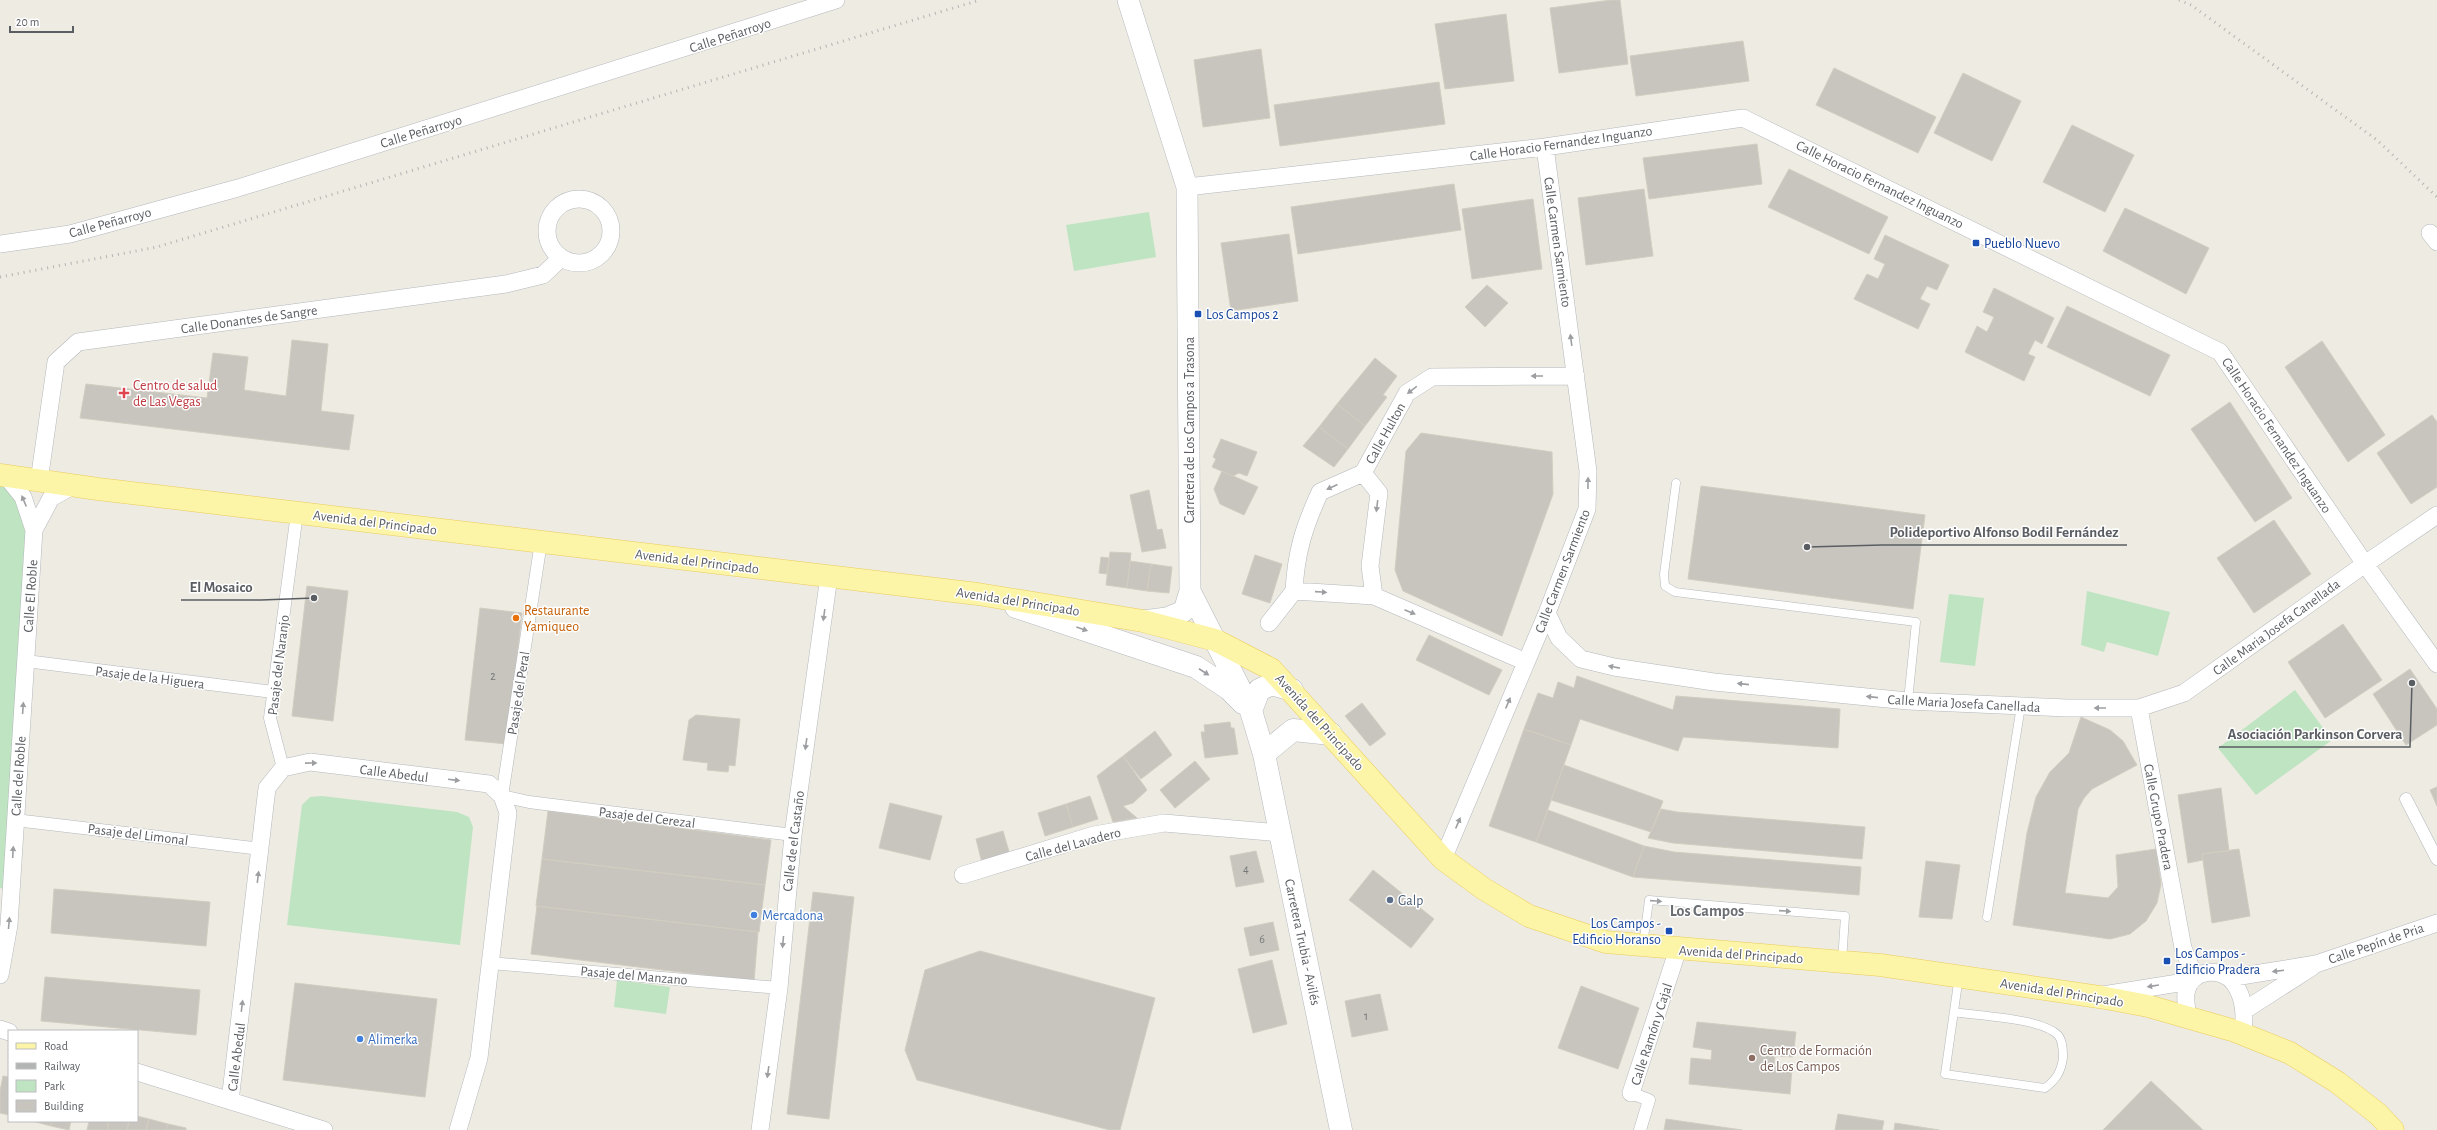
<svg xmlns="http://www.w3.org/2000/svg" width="2437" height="1130" font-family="'Alegreya Sans',sans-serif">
<rect width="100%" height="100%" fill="#edebe2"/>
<path fill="#bfe4c1" d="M1149 212 1156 257 1074 271 1066 225Z
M0 475 34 530 11 891 0 888Z
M2087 591 2170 612 2158 656 2107 642 2104 652 2081 645Z
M1949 594 1984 598 1975 666 1940 662Z
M2295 690 2332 740 2256 795 2218 748Z
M322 796 457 812 469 817 473 827 460 945 287 925 302 805 310 797Z
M617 980 670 987 666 1014 614 1007Z"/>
<path fill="#c8c5bf" stroke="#d1cdc0" d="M1611 0H1620L1628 64 1559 73 1550 8Z
M1506 14 1514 81 1445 89 1435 24Z
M1743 41 1749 81 1636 96 1630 56Z
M1261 49 1270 118 1203 127 1194 60Z
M1834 68 1936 117 1918 153 1816 105Z
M1963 73 2021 101 1992 161 1934 133Z
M1439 82 1445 124 1280 146 1274 105Z
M2072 125 2134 155 2105 212 2043 182Z
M1757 144 1762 184 1649 199 1643 158Z
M1789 169 1888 217 1869 254 1768 207Z
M1454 184 1461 230 1298 254 1291 207Z
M1644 189 1653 256 1586 265 1578 198Z
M1533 199 1542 269 1472 279 1462 209Z
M2125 208 2209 248 2186 294 2103 251Z
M1289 234 1298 301 1231 311 1221 243Z
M1885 235 1949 265 1937 290 1927 286 1920 299 1930 304 1918 329 1854 299 1867 274 1878 279 1885 264 1874 259Z
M1487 285 1508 303 1485 327 1465 307Z
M1994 288 2054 318 2042 344 2035 340 2028 354 2035 357 2024 381 1965 352 1977 326 1987 332 1994 317 1983 312Z
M2067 306 2170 355 2150 396 2047 347Z
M292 340 328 344 321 411 354 415 349 450 80 418 86 384 207 398 213 353 248 357 244 390 286 396Z
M2322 341 2385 435 2348 462 2285 367Z
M1375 358 1397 376 1383 395 1387 397 1365 426 1337 404Z
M2230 402 2292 498 2255 522 2191 429Z
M1337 404 1365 426 1348 449 1319 427Z
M2432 415 2437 422V487L2411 504 2377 453Z
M1319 427 1348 449 1334 467 1303 446Z
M1421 433 1552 452 1553 494 1502 636 1403 591 1395 570 1406 451Z
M1221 439 1257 452 1247 476 1239 473 1233 476 1212 467 1216 459 1213 457Z
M1222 471 1258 487 1244 515 1220 504 1214 489Z
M1701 486 1925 515 1913 609 1688 579Z
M1149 490 1157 530 1162 529 1166 548 1142 552 1130 495Z
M2274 520 2311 574 2254 613 2217 558Z
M1110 552 1131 553 1127 588 1106 585Z
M1255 555 1282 564 1270 603 1242 594Z
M1101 557 1109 558 1107 574 1099 573Z
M1130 561 1151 564 1147 591 1127 588Z
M1151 564 1172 567 1169 593 1147 591Z
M307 586 348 591 333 721 292 716Z
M480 608 522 613 507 744 465 740Z
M2343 624 2382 680 2325 718 2288 662Z
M1429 635 1502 670 1489 695 1416 660Z
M2410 669 2437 709V725L2406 745 2373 694Z
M1577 676 1673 710 1676 696 1840 709 1838 748 1683 737 1678 751 1580 719 1571 745 1524 729 1538 693 1553 698 1558 682 1574 688Z
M1362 703 1386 734 1370 746 1345 716Z
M696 715 740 719 735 766 729 765 728 772 707 770 708 763 683 760 689 720Z
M2081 717 2110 730 2123 741 2137 765 2092 789 2084 798 2078 809 2065 893 2108 898 2118 887 2116 855 2156 849 2161 884 2157 903 2146 921 2130 934 2110 939 2013 925 2027 833 2036 797 2050 772 2069 753Z
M1230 722 1231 728H1234L1238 754 1205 758 1201 732H1205L1204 725Z
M1524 729 1571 745 1536 842 1489 826Z
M1155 731 1172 755 1141 779 1123 756Z
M1123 756 1147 790 1133 803 1123 806 1137 818 1113 822 1097 776Z
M1195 761 1210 779 1175 808 1160 790Z
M1564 765 1663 801 1651 832 1551 800Z
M2437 787V806L2430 790Z
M2221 788 2229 851 2202 854 2203 860 2188 863 2178 795Z
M1090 796 1098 819 1073 827 1066 804Z
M890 803 942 816 930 860 879 848Z
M1066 804 1073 827 1045 836 1038 813Z
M1661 809 1677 812 1865 827 1862 859 1673 843 1648 838Z
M1548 810 1644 846 1633 877 1536 842Z
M548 811 771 840 765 885 542 859Z
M1003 831 1010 855 982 863 976 839Z
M1644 846 1674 852 1861 867 1859 895 1633 877Z
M2239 849 2250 916 2212 923 2202 854Z
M1256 851 1264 882 1236 887 1230 856Z
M542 859 765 885 759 932 536 906Z
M1926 861 1960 865 1952 919 1919 917Z
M1373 870 1434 919 1411 948 1349 900Z
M54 889 210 902 206 946 51 933Z
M813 892 854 897 829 1119 787 1114Z
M537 906 758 932 754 981 531 954Z
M1273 922 1279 950 1250 956 1244 928Z
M980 951 1155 998 1120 1130H1110L917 1080 905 1050 925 970Z
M1272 960 1287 1024 1253 1033 1238 969Z
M45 977 200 990 196 1035 41 1021Z
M295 983 437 999 425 1097 283 1080Z
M1581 986 1639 1008 1618 1069 1558 1048Z
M1380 994 1388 1030 1352 1037 1345 1001Z
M1697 1022 1796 1032 1793 1057 1775 1056 1774 1066 1792 1068 1790 1094 1689 1084 1691 1058 1711 1060 1712 1050 1693 1047Z
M3 1076 9 1077V1115L0 1113V1091Z
M2151 1081 2203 1130H2103Z
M1838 1114 1884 1121 1882 1130H1835Z
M137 1116 149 1119 146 1130H127L129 1121H137Z
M149 1119 168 1124 166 1130H146Z
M1666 1119 1742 1130H1664Z
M32 1121H52L51 1126Z
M52 1121H71L69 1130 51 1126Z
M89 1121H109L107 1130H87Z
M109 1121H129L127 1130H107Z
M1895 1123 1939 1130H1894Z
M168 1124 186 1128V1130H166Z"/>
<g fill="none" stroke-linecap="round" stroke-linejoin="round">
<defs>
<path id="service" d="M1676 483 1664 574 1665 586 1675 592 1916 622 1908 701
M1987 917 2021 706
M1643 945 1649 900 1845 916 1842 962
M1954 1012C1978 1016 2041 1018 2058 1035 2063 1041 2063 1051 2063 1058 2061 1072 2056 1080 2045 1088L1945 1074 1959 976"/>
<path id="pedestrian" d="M541 542 502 796 529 802 793 835
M26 661 273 692
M283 768 270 718 297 513
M2406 799 2437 859
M15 820 261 849
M490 963 779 988
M1631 1093 1649 1100 1640 1130"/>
<path id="minor" d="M1187 187 1545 147 1743 118 2220 352 2365 564 2437 664
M547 231a32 32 0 1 1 64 0a32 32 0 1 1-64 0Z
M2430 233 2437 242
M0 244 70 234 238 188 836 0
M1363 473 1379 493 1370 566 1374 596 1526 662
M39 481 56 362 78 342 506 284 543 275 561 258
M34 530 51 498 72 486
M1374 596 1294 591C1296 552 1304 527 1320 492L1363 473 1407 393 1432 377 1576 376
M1547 613 1559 638 1581 659 1614 667 1714 682 1908 701 2067 708H2139L2184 693 2365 564 2437 515
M1269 623 1294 591
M2139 708 2183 948 2195 978
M1443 859 1547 613 1587 509 1588 471 1545 147
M963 875 1094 835 1164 823 1281 833
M0 975 9 925 34 530 23 497 6 476
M2229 978 2316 964 2437 923
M2103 995 2191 981
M2245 1010 2312 967
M2188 1018C2187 1010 2185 1001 2186 993 2190 969 2221 966 2234 983 2245 999 2245 1016 2243 1034
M0 1029 9 1032
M137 1072 324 1130
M1631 1093 1678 949
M230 1101 267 788 283 768 310 762 489 784 502 796 508 813 479 1058 458 1130
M760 1130 779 988 793 835 829 576"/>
<path id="tertiary" d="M1128 0 1187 187 1190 591 1184 611 1167 618 1143 621
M1190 591 1215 640"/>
<path id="secondary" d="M1016 607 1196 667 1229 689 1243 703
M1215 640 1251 711 1264 754 1341 1130
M1251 711 1259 690 1272 684 1292 690
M1264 754 1293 730 1331 734"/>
<path id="primary" d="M0 475 98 489 978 594 1143 621 1215 640 1271 669 1443 859 1484 889 1529 916 1606 942 1880 965 2106 998 2148 1006 2235 1031 2290 1053 2337 1082 2378 1114 2393 1130"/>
</defs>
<use href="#service" stroke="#b4b7bc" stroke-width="9"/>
<use href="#pedestrian" stroke="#b4b7bc" stroke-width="13"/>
<use href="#minor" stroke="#b4b7bc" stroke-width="18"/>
<use href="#tertiary" stroke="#b4b7bc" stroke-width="22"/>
<use href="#secondary" stroke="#b5b8be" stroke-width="23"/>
<use href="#primary" stroke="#eccc5b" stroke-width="23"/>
<use href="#service" stroke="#fff" stroke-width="8"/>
<use href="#pedestrian" stroke="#fff" stroke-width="12"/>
<use href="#minor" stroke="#fff" stroke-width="17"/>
<use href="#tertiary" stroke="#fff" stroke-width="21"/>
<use href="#secondary" stroke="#fff" stroke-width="22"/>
<use href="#primary" stroke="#fcf4a7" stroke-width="22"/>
<path stroke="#b3b4b4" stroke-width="3" stroke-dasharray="1 5" stroke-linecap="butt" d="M2179 0 2191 5 2377 140 2437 197
M0 277 157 247 980 0"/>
</g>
<defs><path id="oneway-solid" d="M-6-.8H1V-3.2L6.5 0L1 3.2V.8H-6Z"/></defs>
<g fill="#9c9ea1">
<use href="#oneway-solid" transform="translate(1571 340) rotate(-98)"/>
<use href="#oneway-solid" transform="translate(1537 376) rotate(180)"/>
<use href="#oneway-solid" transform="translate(1412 390) rotate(143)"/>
<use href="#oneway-solid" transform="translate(1588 483) rotate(-89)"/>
<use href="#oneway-solid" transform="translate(1332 487) rotate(156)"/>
<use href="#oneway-solid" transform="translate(24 501) rotate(-113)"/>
<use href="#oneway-solid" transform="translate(1377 506) rotate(97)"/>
<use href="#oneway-solid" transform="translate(1321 592) rotate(4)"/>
<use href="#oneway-solid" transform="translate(1410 612) rotate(23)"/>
<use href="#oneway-solid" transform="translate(824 615) rotate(98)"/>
<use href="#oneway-solid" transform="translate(1082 629) rotate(19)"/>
<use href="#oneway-solid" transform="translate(1614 667) rotate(-169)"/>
<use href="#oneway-solid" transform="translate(1204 672) rotate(33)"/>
<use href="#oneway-solid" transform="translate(1743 684) rotate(-174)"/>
<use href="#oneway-solid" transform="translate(1872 697) rotate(-174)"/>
<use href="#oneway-solid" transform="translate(1508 703) rotate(-67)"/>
<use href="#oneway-solid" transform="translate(23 708) rotate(-86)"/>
<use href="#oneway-solid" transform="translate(2100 708) rotate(180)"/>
<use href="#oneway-solid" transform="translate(806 744) rotate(98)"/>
<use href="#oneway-solid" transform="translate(311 763) rotate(-1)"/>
<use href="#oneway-solid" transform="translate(454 780) rotate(7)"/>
<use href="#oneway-solid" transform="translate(1458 823) rotate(-67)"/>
<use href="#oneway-solid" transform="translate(13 852) rotate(-87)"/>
<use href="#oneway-solid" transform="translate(258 877) rotate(-83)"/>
<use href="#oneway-solid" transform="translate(1656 901) rotate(4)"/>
<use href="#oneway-solid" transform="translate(1785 911) rotate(4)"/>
<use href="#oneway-solid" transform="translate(9 923) rotate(-85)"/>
<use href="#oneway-solid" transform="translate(783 942) rotate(95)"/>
<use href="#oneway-solid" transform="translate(2278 971) rotate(173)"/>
<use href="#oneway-solid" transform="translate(2153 986) rotate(171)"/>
<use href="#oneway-solid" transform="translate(242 1006) rotate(-83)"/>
<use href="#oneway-solid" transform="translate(768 1072) rotate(98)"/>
</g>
<g fill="#1a4fb4" stroke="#fff" stroke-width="1.5">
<rect x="1972" y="239" width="8" height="8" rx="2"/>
<rect x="1194" y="310" width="8" height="8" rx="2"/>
<rect x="1665" y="927" width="8" height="8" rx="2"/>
<rect x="2163" y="957" width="8" height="8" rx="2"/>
</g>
<path fill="#e0444e" stroke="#fff" stroke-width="1.5" d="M122 387h4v4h4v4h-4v4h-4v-4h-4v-4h4z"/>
<circle fill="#e8710a" stroke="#fff" stroke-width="1.5" cx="516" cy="618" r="4"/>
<circle fill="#5c6f8a" stroke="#fff" stroke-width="1.5" cx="1390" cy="900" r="4"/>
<g fill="#3f7fe0" stroke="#fff" stroke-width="1.5">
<circle cx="754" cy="915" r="4"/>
<circle cx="360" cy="1039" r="4"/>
</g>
<circle fill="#8d6e63" stroke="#fff" stroke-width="1.5" cx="1752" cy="1058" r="4"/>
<g text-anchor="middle" stroke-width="3" stroke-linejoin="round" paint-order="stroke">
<g font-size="12" fill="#767779">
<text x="493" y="680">2</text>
<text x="1246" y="873">4</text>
<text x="1262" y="943">6</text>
<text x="1366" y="1020">1</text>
</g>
<g font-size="14" fill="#5a5d62" stroke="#fff">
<text transform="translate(730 35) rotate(-18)" y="5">Calle Peñarroyo</text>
<text transform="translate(421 131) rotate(-17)" y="5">Calle Peñarroyo</text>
<text transform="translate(1561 143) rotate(-8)" y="5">Calle Horacio Fernandez Inguanzo</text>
<text transform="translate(1880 184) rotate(26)" y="5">Calle Horacio Fernandez Inguanzo</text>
<text transform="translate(110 222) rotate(-15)" y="5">Calle Peñarroyo</text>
<text transform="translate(1558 242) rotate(82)" y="5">Calle Carmen Sarmiento</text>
<text transform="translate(249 319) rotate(-8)" y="5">Calle Donantes de Sangre</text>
<text transform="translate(1189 430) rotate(-90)" y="5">Carretera de Los Campos a Trasona</text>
<text transform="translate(1385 433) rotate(-61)" y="5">Calle Hulton</text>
<text transform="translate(2277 435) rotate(56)" y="5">Calle Horacio Fernandez Inguanzo</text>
<text transform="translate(375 522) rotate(7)" y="5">Avenida del Principado</text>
<text transform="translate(697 561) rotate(7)" y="5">Avenida del Principado</text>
<text transform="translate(1562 571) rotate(-69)" y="5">Calle Carmen Sarmiento</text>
<text transform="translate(30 596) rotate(-86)" y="5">Calle El Roble</text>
<text transform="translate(1018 601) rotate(9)" y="5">Avenida del Principado</text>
<text transform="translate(2276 627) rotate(-36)" y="5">Calle Maria Josefa Canellada</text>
<text transform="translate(278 665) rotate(-83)" y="5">Pasaje del Naranjo</text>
<text transform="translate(150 677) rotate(7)" y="5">Pasaje de la Higuera</text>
<text transform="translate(518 693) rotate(-81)" y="5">Pasaje del Peral</text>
<text transform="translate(1964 703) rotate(3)" y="5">Calle Maria Josefa Canellada</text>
<text transform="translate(1320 722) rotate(48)" y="5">Avenida del Principado</text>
<text transform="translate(394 773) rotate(7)" y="5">Calle Abedul</text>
<text transform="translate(18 776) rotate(-86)" y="5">Calle del Roble</text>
<text transform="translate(647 817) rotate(7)" y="5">Pasaje del Cerezal</text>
<text transform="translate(2159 817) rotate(79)" y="5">Calle Grupo Pradera</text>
<text transform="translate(138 834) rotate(7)" y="5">Pasaje del Limonal</text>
<text transform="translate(793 841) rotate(-83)" y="5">Calle de el Castaño</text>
<text transform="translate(1073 844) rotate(-15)" y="5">Calle del Lavadero</text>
<text transform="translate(1303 942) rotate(78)" y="5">Carretera Trubia - Avilés</text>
<text transform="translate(2376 943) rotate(-19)" y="5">Calle Pepín de Pria</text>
<text transform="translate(1741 954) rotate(4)" y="5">Avenida del Principado</text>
<text transform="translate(634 975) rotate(5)" y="5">Pasaje del Manzano</text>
<text transform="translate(2062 992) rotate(9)" y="5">Avenida del Principado</text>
<text transform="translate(1651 1034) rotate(-72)" y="5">Calle Ramón y Cajal</text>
<text transform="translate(236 1057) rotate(-83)" y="5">Calle Abedul</text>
</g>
<g font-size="14" fill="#164399" stroke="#fff" text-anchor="start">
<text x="1984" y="248">Pueblo Nuevo</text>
<text x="1206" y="319">Los Campos 2</text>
<text x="1661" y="928" text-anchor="end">Los Campos -<tspan x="1661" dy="16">Edificio Horanso</tspan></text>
<text x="2175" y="958">Los Campos -<tspan x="2175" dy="16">Edificio Pradera</tspan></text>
</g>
<g font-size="14" fill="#be3a42" stroke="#fff" text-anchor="start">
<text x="133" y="390">Centro de salud<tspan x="133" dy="16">de Las Vegas</tspan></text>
</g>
<g font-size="14" fill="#c56008" stroke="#fff" text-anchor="start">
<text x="524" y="615">Restaurante<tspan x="524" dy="16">Yamiqueo</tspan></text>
</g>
<g font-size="14" fill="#4e5e75" stroke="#fff" text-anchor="start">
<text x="1398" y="905">Galp</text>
</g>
<g font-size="14" fill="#366cbe" stroke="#fff" text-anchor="start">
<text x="762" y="920">Mercadona</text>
<text x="368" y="1044">Alimerka</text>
</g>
<g font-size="14" fill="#785e54" stroke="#fff" text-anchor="start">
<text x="1760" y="1055">Centro de Formación<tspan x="1760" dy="16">de Los Campos</tspan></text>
</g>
<g font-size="16" font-weight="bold" fill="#6b6f74" stroke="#fff">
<text x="1707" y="916">Los Campos</text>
</g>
</g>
<path fill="none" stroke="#5a5d62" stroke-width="1.5" d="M1807 547L1882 545H2127M314 598L261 600H181M2412 683L2410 747H2219"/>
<g fill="#5a5d62" stroke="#fff" stroke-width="1.5">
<circle cx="1807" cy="547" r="4"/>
<circle cx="314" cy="598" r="4"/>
<circle cx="2412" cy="683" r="4"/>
</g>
<g font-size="15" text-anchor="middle" font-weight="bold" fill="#5a5d62" stroke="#fff" stroke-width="3" stroke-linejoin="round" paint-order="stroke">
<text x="2004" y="537">Polideportivo Alfonso Bodil Fernández</text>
<text x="221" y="592">El Mosaico</text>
<text x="2315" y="739">Asociación Parkinson Corvera</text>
</g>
<rect x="8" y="1030" width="130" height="92" fill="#ffffff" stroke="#bdbec0"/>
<rect x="16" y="1043" width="20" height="6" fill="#fcf4a7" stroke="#bdbec0"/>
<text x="44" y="1050" font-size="12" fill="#5a5d62">Road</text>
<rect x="16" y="1063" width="20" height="6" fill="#b3b4b4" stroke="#bdbec0"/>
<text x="44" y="1070" font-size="12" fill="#5a5d62">Railway</text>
<rect x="16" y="1080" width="20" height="12" fill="#bfe4c1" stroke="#bdbec0"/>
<text x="44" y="1090" font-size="12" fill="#5a5d62">Park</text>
<rect x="16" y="1100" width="20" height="12" fill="#c8c5bf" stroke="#bdbec0"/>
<text x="44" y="1110" font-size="12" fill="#5a5d62">Building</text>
<path d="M10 26v6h63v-6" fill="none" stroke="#5a5d62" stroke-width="2"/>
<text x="16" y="26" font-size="12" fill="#5a5d62" stroke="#ffffff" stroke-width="3" paint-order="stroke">20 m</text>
</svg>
